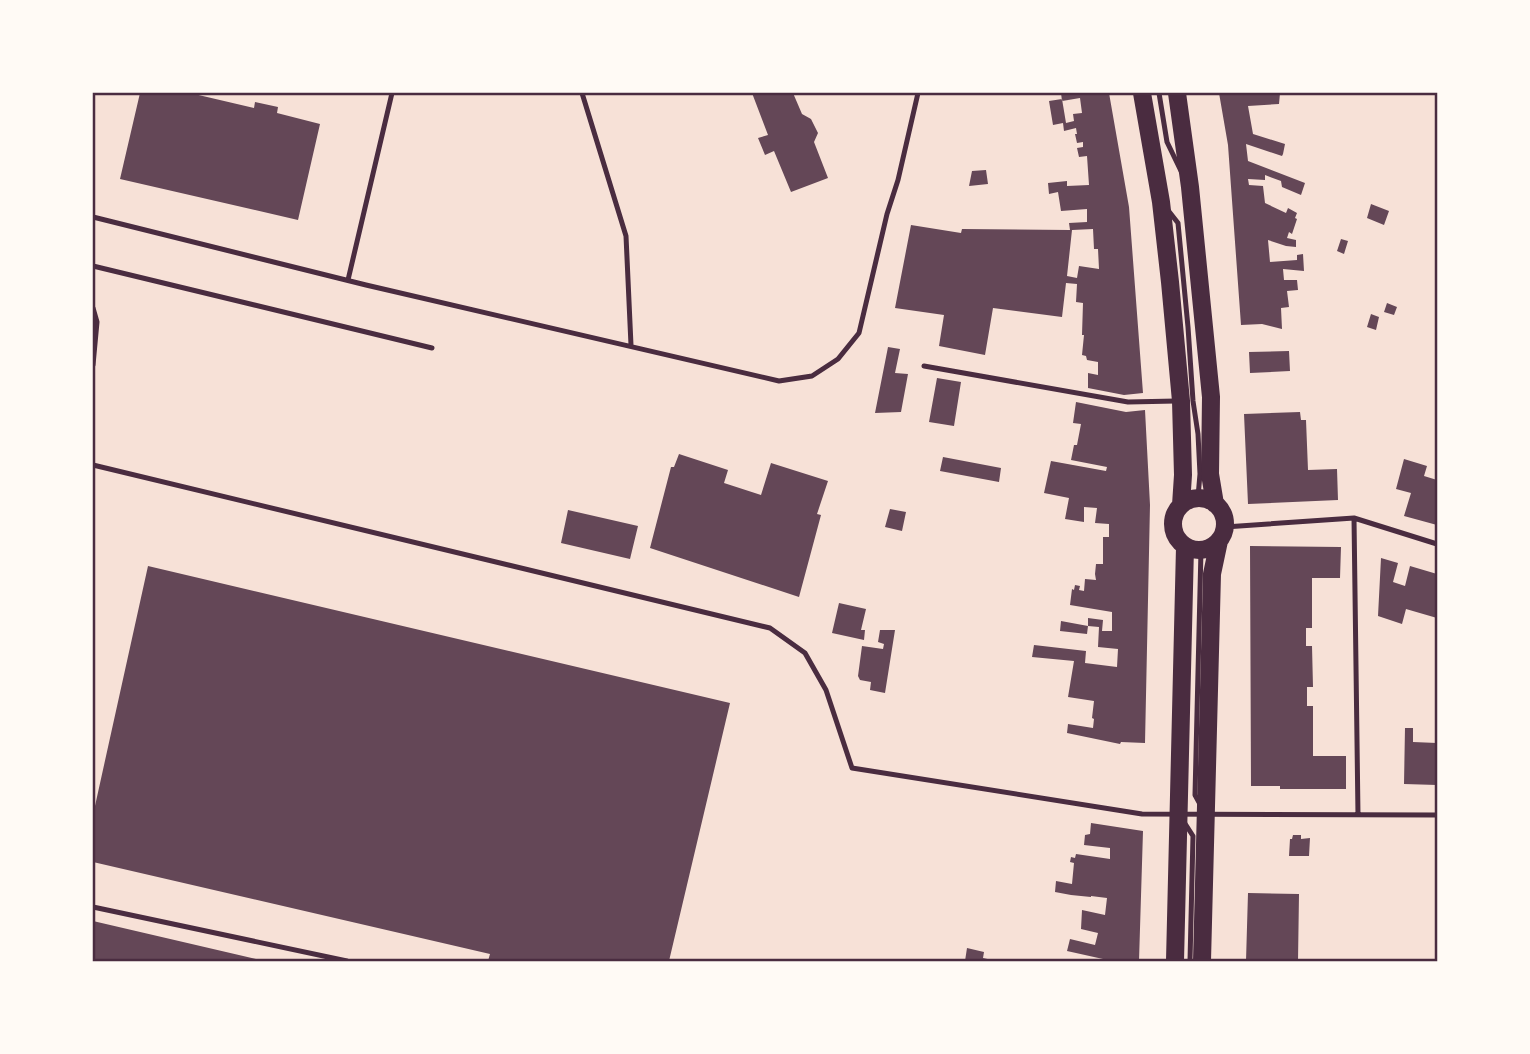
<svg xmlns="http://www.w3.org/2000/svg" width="1530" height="1054" font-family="Cabin,sans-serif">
<rect width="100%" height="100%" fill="#f7e1d7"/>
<path fill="#644757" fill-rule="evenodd" d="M140 93H190L254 108 255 102 278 107 277 113 320 124 298 220 120 179Z
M752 93H793L802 114 811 119 818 133 814 142 828 178 791 192 774 151 765 155 758 138 768 135Z
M1061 93H1109L1129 207 1143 393 1124 395 1088 388V373L1098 375V362L1087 360 1086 356 1082 355 1084 335H1082L1083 303 1076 302 1077 284 1066 283 1062 317 993 308 985 355 939 346 944 315 895 308 911 225 961 233 962 229 1070 230 1069 223 1087 222V209L1061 211 1058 192 1049 194 1048 183 1067 181V186L1089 185 1087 156 1079 157 1077 148 1083 147V142L1077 143 1075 134H1077L1076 128 1064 131 1063 123 1053 125 1049 101 1062 99 1066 123 1074 121 1073 114 1082 113 1080 98 1062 101ZM1093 229 1094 249H1098L1099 269 1079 266 1077 278 1067 276 1072 230Z
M1219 93H1280L1279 104 1248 106 1253 134 1285 144 1283 154 1282 156 1246 144 1248 161 1305 183 1301 195 1282 187 1281 181 1265 175V180L1248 179 1249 185 1263 186 1265 203 1286 213 1288 208 1297 213 1295 218 1297 219 1292 234 1289 232 1287 238 1296 240V247L1286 246 1268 240 1270 262 1297 260V255L1303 254 1304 271 1283 269 1284 280H1297L1298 290 1287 291 1289 307 1281 308 1282 329 1262 324 1241 325 1228 145Z
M986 170 988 184 969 186 972 171Z
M1371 204 1389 211 1384 225 1367 218Z
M1341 239 1348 241 1344 254 1337 251Z
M1387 303 1397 307 1394 315 1384 312Z
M1371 314 1379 317 1376 330 1367 327Z
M888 347 900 349 895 373 908 374 901 412 875 413Z
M1289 351 1290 371 1250 373 1249 352Z
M937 378 961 382 954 426 929 422Z
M1076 402 1126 412 1145 410 1150 505 1145 743 1121 742 1120 744 1067 733 1068 724 1093 728 1094 719 1092 718 1094 701 1068 697 1074 661 1032 657 1034 645 1086 651 1085 663 1117 667 1118 649 1098 647 1099 627 1088 626V618L1103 620 1102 631H1112V612L1070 605 1072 589 1074 590 1075 585 1080 586 1079 590 1084 591 1085 579 1096 580 1095 574 1096 564H1103V537H1109V524L1095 523 1097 508 1084 507V522L1065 519 1069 498 1044 493 1051 461 1106 471 1107 467 1071 460 1074 445H1077L1081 424 1073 423Z
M1300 412 1301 420H1306L1308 470 1337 469 1338 500 1248 504 1244 414Z
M679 454 728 470 724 483 761 495 771 463 828 481 817 514 821 515 799 597 650 548 671 467H674Z
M943 457 1001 468 999 482 940 471Z
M1404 459 1427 466 1424 476 1437 480V525L1404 516 1411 493 1396 489Z
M890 509 906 512 902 531 885 527Z
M568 510 638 526 630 559 561 543Z
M1250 546 1341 547 1340 578H1312V628H1306V646H1312L1313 687H1307V706H1313V756H1346V789H1280V786H1251Z
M1381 558 1398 563 1393 582 1405 586 1410 566 1437 574V618L1406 609 1402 624 1378 616Z
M148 566 730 703 669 961H488L490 954 93 862V815Z
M839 603 866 609 861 630H865L864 640 832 633Z
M1061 621 1088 626 1087 634 1060 631Z
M880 630H895L885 693 870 690 871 682 860 680 858 676 862 646 883 649 884 644 878 642Z
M1405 728H1413V742L1437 743V785L1404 784Z
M1091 823 1143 831 1139 961H1112L1067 951 1070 939 1095 945 1098 933 1081 929 1082 910 1105 915 1107 898 1091 896V897L1071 895 1055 892 1056 881 1072 884 1074 863 1070 862 1071 857 1075 858 1076 854 1110 859V848L1084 845 1085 835 1090 834Z
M1293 835H1301V839L1310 838 1309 856H1289L1290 839H1292Z
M1248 893 1299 894 1298 961H1246Z
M93 921 260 960V961H93Z
M967 948 984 952 983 958 992 960V961H965Z"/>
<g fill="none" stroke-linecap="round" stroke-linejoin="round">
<path stroke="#4a2c40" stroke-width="5" d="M582 93 626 236 631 345
M1159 93 1167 142 1181 171
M1167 209 1178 223 1188 327 1193 401 1198 434 1200 474 1198 497
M93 217 366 285 779 381 812 376 838 359 859 333 887 214 898 180 918 93
M93 266 432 348
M348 280 392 93
M93 308 97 322 93 365
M924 366 1128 402 1176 401
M93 465 770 628 805 653 826 690 852 768 1142 814 1437 815
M1354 518 1358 815
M1225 527 1354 518 1437 544
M1201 806 1195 795 1201 550
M1184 822 1193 836 1190 961
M93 907 347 961"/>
<path stroke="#4a2c40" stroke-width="18" d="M1142 93 1161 202 1170 282 1181 401 1183 475 1181 505
M1177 93 1190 187 1211 397 1210 474 1215 504
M1173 524a26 26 0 1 1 52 0a26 26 0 1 1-52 0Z
M1175 961 1185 547
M1202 961 1212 574 1219 541"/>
</g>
<rect width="1530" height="1054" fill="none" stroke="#fffaf5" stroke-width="189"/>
<rect x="94" y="94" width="1342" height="866" fill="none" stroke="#4a2c40" stroke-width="2.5"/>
</svg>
